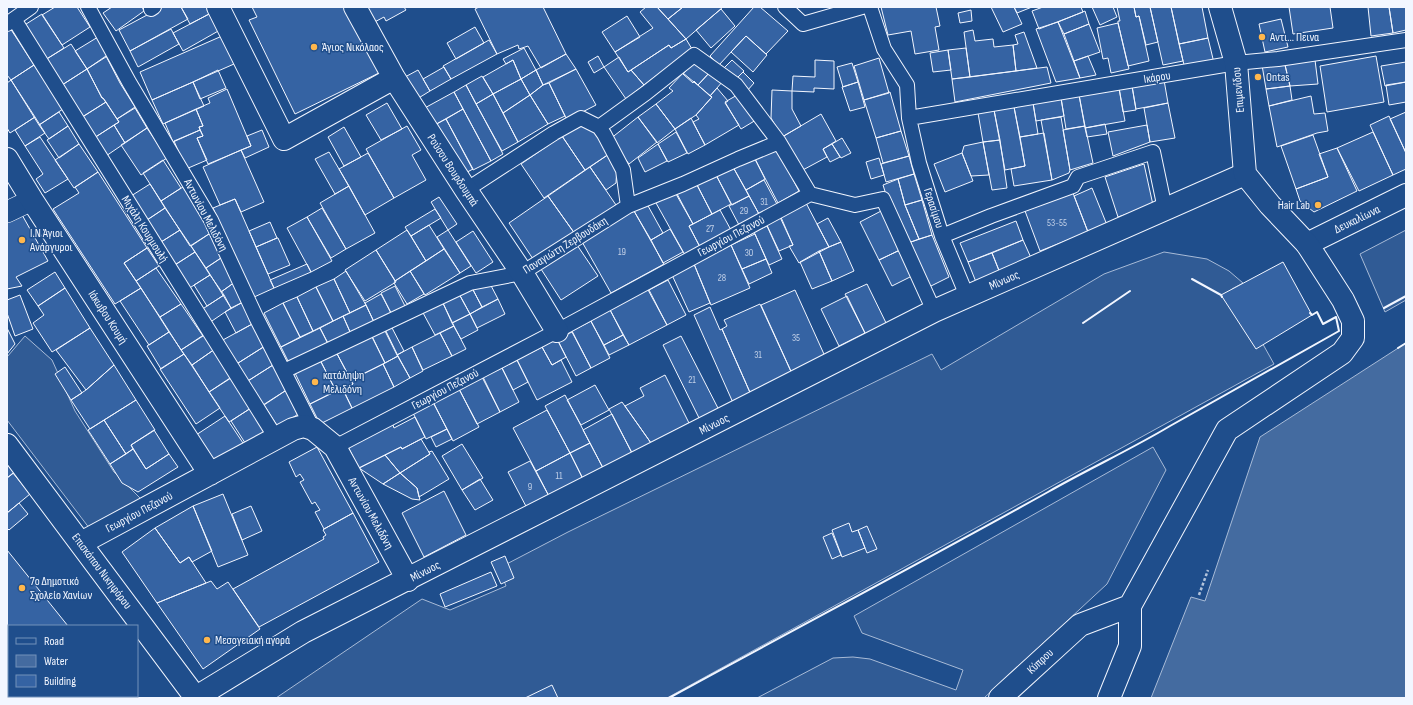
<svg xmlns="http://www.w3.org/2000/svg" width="1413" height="705" font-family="'Sofia Sans Condensed',sans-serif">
<rect width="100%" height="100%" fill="#1f4e8c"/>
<path fill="#305b95" stroke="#a8bbd7" d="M1406 230V300L1385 312 1360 254Z
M1164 252 1207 259 1229 271 1243 283 1232 289 1274 364 667 698H276L422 599 450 610 506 586 499 568 568 532 932 354 941 370 1104 274Z
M25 336 52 360 75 411 114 472 144 502 93 533 7 420V357Z
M1153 447 1166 470 1107 584 984 698H757L833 658 853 657 870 659 956 690 963 670 862 633 854 616Z"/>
<path fill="#446ba0" stroke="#a8bbd7" d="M1406 343V698H1151L1191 597 1205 601 1260 437Z"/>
<path fill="#3563a3" stroke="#f2f6ff" d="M55 7H77L90 27 62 45 42 15Z
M112 7H142L144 11 116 31 103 13Z
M162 7H181L188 19 130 51 119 30Z
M181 7H207L211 13 190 24Z
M252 7H346L379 73 295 114 249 20 257 17Z
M359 7H404L406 10 386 21 384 17 369 25Z
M479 7H543L566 54 541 68 528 46 519 49 518 45 497 54 475 9Z
M646 7H657L686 39 671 48 669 45 628 72 615 52 653 28 640 12Z
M657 7H683L668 19Z
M683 7H723L686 39 668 19Z
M754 7H760L788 31 766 54 746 36 719 65 710 56Z
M881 7H936L940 26 935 27 939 50 915 54 911 31 888 35Z
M991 7H1014L1022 24 1003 32Z
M1014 7H1032L1017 13Z
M1043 7H1081L1083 12 1039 29 1032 11Z
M1092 7H1113L1117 17 1100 25Z
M1117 7H1134L1136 17 1139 16 1149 61 1128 66 1118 23V21H1120Z
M1134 7H1150L1158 42 1146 45 1139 16 1136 17Z
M1150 7H1171L1183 61 1163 65Z
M1171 7H1202L1208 38 1179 44Z
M1289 7H1330L1333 28 1293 34Z
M1368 7H1389L1393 33 1371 36Z
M1389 7H1406V30L1393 33Z
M721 9 735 26 711 48 696 30Z
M971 10 972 21 960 23 958 13Z
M1085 11 1089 24 1064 34 1058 22Z
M211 13 220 30 183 51 173 33Z
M42 14 64 48 45 60 23 26Z
M627 16 640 37 615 52 602 32Z
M1281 19 1288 47 1265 52 1259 24Z
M1058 22 1080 78 1056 82 1036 29Z
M1118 23 1129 69 1111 73 1108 58 1103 59 1097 28Z
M1089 24 1100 52 1074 61 1064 34Z
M475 27 484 43 456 59 447 43Z
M10 28 34 65 11 80 7 75V30Z
M171 29 179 44 138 67 130 51Z
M973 30 975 41 993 39 994 47 1013 45 1016 71 970 77 964 32Z
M1024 32 1037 68 1016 71 1013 45 1018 44 1015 35Z
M222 36 234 64 152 100 140 72Z
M746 36 767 55 753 72 731 52Z
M98 37 109 55 87 69 75 51Z
M1208 38 1214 63 1185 69 1179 44Z
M686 39 692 49 644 85 631 70 669 45 671 48Z
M489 40 497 54 451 79 443 66Z
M71 44 87 69 62 85 45 60Z
M524 48 536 70 521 79 513 60 506 64 503 59Z
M966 48 970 77 952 79 948 50Z
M948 50 951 70 933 72 930 53Z
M566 54 576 69 543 85 536 70Z
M106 56 120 83 135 107 117 119 103 98H102L87 69Z
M598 56 604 67 594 73 588 62Z
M1088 56 1096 75 1080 78 1074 61Z
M1376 56 1384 102 1327 112 1320 66Z
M619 57 628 72 631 70 644 85 626 99 604 67Z
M879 58 889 93 864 100 854 66Z
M513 60 521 79 493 94 483 77Z
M732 60 744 71 735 80 723 69Z
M815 60 834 61V89L814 88V92L792 91 793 76 815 77Z
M1315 60 1318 84 1290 86 1285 65Z
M695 61 710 72 698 85 694 81 693 83 683 74Z
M1406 62V82L1385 86 1381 66Z
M852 63 858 82 843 87 837 67Z
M34 65 63 109 39 125 11 80Z
M1262 65H1285L1290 86 1266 89Z
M444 67 451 79 430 91 423 79Z
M1047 67 1051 83 955 102 952 79Z
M87 69 102 98H103L106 102 82 117 62 85Z
M576 69 596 105 567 120 549 83Z
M218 70 226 88 200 99 193 82Z
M418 70 430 91 417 99 405 77Z
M536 70 543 85 530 95 521 79Z
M710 72 723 81 710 96 698 85Z
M743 72 754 83 747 91 735 80Z
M683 73 712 97 696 115 675 129 656 104 673 91 669 88Z
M482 76 493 94 476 104 466 85Z
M521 79 530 95 503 113 493 94Z
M11 80 35 117 10 133 7 128V83Z
M1164 80 1168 103 1136 109 1132 86Z
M193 82 204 106 163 124 152 100Z
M858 82 865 107 850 111 842 87Z
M1406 82V102L1389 105 1386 85Z
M549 83 565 116 548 124 530 95 543 85Z
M466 85 503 154 491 161 454 92Z
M1132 86 1136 110 1123 112 1119 88Z
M1290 86 1292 100 1269 106 1266 89Z
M717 88 728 101 725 103 739 125 705 145 693 122 699 119 696 115 712 97 710 96Z
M1119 88 1125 121 1085 128 1079 95Z
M227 89 251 146 208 164 197 138 203 136 199 127 203 126 196 109 210 103 208 98Z
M772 90 792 91V109L801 126 782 137 771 118Z
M454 92 463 109 431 127 421 110Z
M890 92 901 131 876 138 864 100Z
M493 94 518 142 502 151 476 104Z
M739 94 756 120 741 129 725 102Z
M530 95 548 124 518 142 503 113Z
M1079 95 1085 126 1066 129 1061 98Z
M1311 96 1314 114 1325 113 1328 131 1317 133 1277 147 1269 106Z
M1061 98 1064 116 1036 121 1033 103Z
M106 102 119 122 94 138 81 118Z
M387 103 402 129 381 140 366 115Z
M1033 103 1038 134 1020 137 1014 107Z
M1168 103 1175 138 1150 142 1144 108Z
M656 104 675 129 657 143 638 117Z
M1014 107 1025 166 1005 170 994 110Z
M135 108 147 128 125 143 114 125 119 122 117 119Z
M196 109 203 126 199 127 200 130 173 142 165 123Z
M463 109 491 161 473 170 446 119Z
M994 110 1000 140 983 142 978 113Z
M59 112 68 126 49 139 39 125Z
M1406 112V153L1390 119Z
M821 114 836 141 823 149 827 157 801 171 782 137Z
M1389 116 1406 153V169L1393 175 1370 125Z
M35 117 45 133 25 146 15 130Z
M638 117 657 142 629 164 610 139Z
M1061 117 1070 170 1069 173 1052 180 1041 120Z
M691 118 705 145 688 154 675 129Z
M446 119 473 169 458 177 431 127Z
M580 121 594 132 609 154 585 170 562 136Z
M1105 124 1107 134 1087 137 1085 128Z
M114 125 125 143 106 156 94 138Z
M1147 125 1150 142 1113 156 1108 132Z
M68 126 79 144 59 158 47 140Z
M407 126 421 150 412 155 426 180 394 198 366 149Z
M1085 126 1093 163 1070 170 1063 130Z
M344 127 361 157 344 166 328 137Z
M147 128 167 158 141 175 121 145Z
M200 130 203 136 197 138 207 160 186 169 174 141Z
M262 130 269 147 245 158 241 150 251 146 247 136Z
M901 131 909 156 883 163 876 138Z
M676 132 687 153 668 162 658 144Z
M1373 132 1393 175 1359 191 1337 148Z
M1044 133 1052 180 1014 186 1011 169 1025 166 1020 137Z
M1313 135 1328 177 1296 189 1281 146Z
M562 136 585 170 544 198 521 164Z
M40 137 68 179 45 193 36 179 43 174 25 146Z
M842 138 851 153 841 158 832 144Z
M1000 140 1007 188 992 190 983 142Z
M983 142 989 175 971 176 962 153 964 146Z
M79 144 98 172 74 188 55 160Z
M658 144 667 161 645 172 638 158Z
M832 144 840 157 830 162 823 149Z
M776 148 799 191 778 203 755 159Z
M1337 148 1357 191 1314 212 1300 201 1296 189 1328 177 1319 154Z
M241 150 264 202 241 212 235 199 220 205 203 167Z
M329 152 349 186 335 194 315 159Z
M368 153 394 198 365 215 339 169Z
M962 153 973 181 945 192 934 164Z
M609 154 617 166 616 183 606 190 590 167Z
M909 156 914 174 886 182 881 164Z
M879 158 884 175 871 179 866 162Z
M755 159 765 179 746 190 733 167Z
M163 160 181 188 161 201 143 173Z
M1144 164 1153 205 1118 217 1105 177Z
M590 167 616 205 575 234 548 196Z
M733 167 749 196 732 205 715 173Z
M98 172 147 248 124 263 141 288 115 304 53 209 79 193 75 187Z
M715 173 731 204 712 214 696 183Z
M914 174 922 200 905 205 898 179Z
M898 179 905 205 919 239 908 243 888 201 883 185Z
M764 180 778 206 760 216 746 190Z
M696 183 712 214 693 224 676 194Z
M150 184 165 208 147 220 131 196Z
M349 186 375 233 346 249 320 203Z
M183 187 212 232 190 246 161 201Z
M1092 188 1107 225 1088 232 1074 196Z
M676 192 693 224 689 226 700 247 685 255 656 203Z
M1073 193 1088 232 1040 251 1025 211Z
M548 196 575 234 535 262 509 223Z
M749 196 759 214 739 225 729 206Z
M439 197 457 224 448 230 431 202Z
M235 199 274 288 252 298 213 208Z
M922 200 932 235 919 239 905 205Z
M805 201 829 247 799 263 789 246 793 245 780 215Z
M647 204 663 233 651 240 634 211Z
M165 208 180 230 161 242 147 220Z
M322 208 346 249 331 258 307 217Z
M435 209 441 218 411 236 405 227Z
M720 210 731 230 700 247 689 226Z
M883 210 902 249 879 260 860 222Z
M634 211 664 264 611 293 581 240Z
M21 213 48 261 16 277 22 286 7 289V219Z
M779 215 793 245 779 251 765 221Z
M307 217 332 261 311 272 287 228Z
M828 218 841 242 829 247 817 224Z
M1016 221 1023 240 968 262 960 243Z
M270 222 277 238 256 247 249 231Z
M429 225 444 249 426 261 411 236Z
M767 226 782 259 769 265 754 232Z
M670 229 683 252 663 263 651 240Z
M180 230 195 252 175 265 161 242Z
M407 230 426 261 395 281 376 250Z
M448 230 471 266 460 273 437 237Z
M473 231 493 262 476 273 456 242Z
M212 232 224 256 206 268 191 246Z
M755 234 766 259 742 269 731 245Z
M932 235 949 277 927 288 908 243Z
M277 238H278L290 265 268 274 256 247Z
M1023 240 1032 260 1000 273 992 253Z
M841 242 854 271 832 281 819 251Z
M577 245 598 276 561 300 541 269Z
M731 245 750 288 711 305 694 264Z
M147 248 159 266 136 281 124 263Z
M444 249 460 273 425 295 410 271Z
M902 249 914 275 892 286 879 260Z
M376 250 396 282 365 301 345 270Z
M819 251 832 281 812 289 800 262Z
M195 252 210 275 188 289 173 266Z
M992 253 1000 273 976 282 968 262Z
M224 256 235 282 221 292 206 268Z
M766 259 772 273 749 284 742 269Z
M1283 262 1312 315 1256 349 1221 295Z
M307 264 311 272 274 288 270 280Z
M694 264 710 303 689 312 672 275Z
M156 268 181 304 160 317 136 281Z
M346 271 366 305 350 313 334 279Z
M410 271 424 294 407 304 394 283 395 281Z
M55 272 65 288 38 306 27 290Z
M210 275 224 295 207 306 194 285Z
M487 278 498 299 482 307 471 286Z
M334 279 350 313 333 321 316 287Z
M668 280 686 315 667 325 649 290Z
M235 282 243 302 231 308 221 292Z
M867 284 889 329 868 339 845 294Z
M395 286 405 306 391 313 381 293Z
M471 286 482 307 470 314 458 292Z
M316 287 333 321 313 331 297 297Z
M65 288 90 328 52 352 33 323 44 315 38 306Z
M141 288 169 332 149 345 120 301Z
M647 288 667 325 629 345 609 308Z
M795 290 828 363 794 378 761 305Z
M458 292 470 314 452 323 442 301Z
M381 294 391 313 374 322 365 303Z
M20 295 33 329 15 336 7 313V300Z
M224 295 231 308 209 323 201 310Z
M847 296 865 333 839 346 821 309Z
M297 297 313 331 300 337 283 303Z
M498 299 505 314 477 328 470 314Z
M442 301 454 326 435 335 422 311Z
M243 302 254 323 236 333 225 312Z
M283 303 300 337 281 347 264 313Z
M181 304 203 336 181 350 160 317Z
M760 304 794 378 752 397 722 329 727 326 724 320Z
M366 305 374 322 351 334 343 316Z
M710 307 720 330 722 329 752 397 734 405 694 315Z
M609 308 623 335 604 345 589 318Z
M470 314 478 330 461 339 452 323Z
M343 316 351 334 329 345 320 328Z
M591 321 610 358 591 368 572 331Z
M254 323 265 346 235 365 221 341Z
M390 324 404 351 397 355 383 327Z
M383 325 398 356 385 363 370 332Z
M454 326 466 349 452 356 440 333Z
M7 328 15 344 7 354Z
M90 328 114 365 86 390 56 350Z
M320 328 329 346 290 365 281 347Z
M169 332 184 354 161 369 147 346Z
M572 332 591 368 576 376 557 339Z
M370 333 385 363 351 380 335 350Z
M440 333 452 356 423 370 412 347Z
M205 334 215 349 192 365 181 350Z
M623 335 629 345 609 355 604 345Z
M681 336 721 414 702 424 663 345Z
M557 339 566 357 552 365 542 347Z
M265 346 273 365 246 382 235 365Z
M412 347 423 371 410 378 397 355Z
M542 347 552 365 561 360 572 382 537 400 517 360Z
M215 349 233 376 209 392 192 365Z
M335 350 353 384 336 391 319 358Z
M184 354 220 408 196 424 160 369Z
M398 356 410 378 394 387 383 364Z
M320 360 336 391 310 404 295 373Z
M517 360 528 382 513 390 502 368Z
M383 364 394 387 352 408 343 389 353 384 351 380Z
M114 365 136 400 90 429 71 400 86 390Z
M273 365 288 389 263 405 248 381Z
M65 367 82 393 71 400 55 374Z
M502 368 519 402 500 412 483 377Z
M665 375 689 423 651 443 625 406 644 396 640 388Z
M482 377 500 412 477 424 459 389Z
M231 378 251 408 229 422 209 392Z
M595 385 609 410 581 425 567 400Z
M342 388 352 408 320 424 310 404Z
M288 389 303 411 278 427 264 405Z
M459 389 479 427 453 441 433 402Z
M565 395 590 443 570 453 545 406Z
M136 400 155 430 131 445 133 449 126 454 104 420Z
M433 402 447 429 426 439 413 413Z
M622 402 651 443 632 453 609 409Z
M251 408 269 436 249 449 231 421Z
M547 410 570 453 536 471 513 428Z
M612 414 632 453 603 468 583 430Z
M225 416 245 446 216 465 196 435Z
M415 417 425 437 402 449 401 447 359 468 347 445 392 422 394 428Z
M104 420 126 454 110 464 88 430Z
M447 429 452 439 436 447 431 437Z
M154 430 169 454 146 469 131 445Z
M421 439 430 454 400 473 385 455 401 447 402 449Z
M590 443 603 468 583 479 570 453Z
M462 444 483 478 462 490 442 456Z
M317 447 353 513 324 529 315 512 320 510 315 502 312 504 300 482 304 480 300 474 296 477 289 462Z
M133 449 146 469 169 454 178 467 138 492 122 483 110 464Z
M432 451 449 479 419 497 417 488 400 473 430 454 429 452Z
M570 453 583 479 551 500 536 471Z
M385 455 400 473 383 484 359 468Z
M530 461 551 500 529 512 508 472Z
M7 462 15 472 7 478Z
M13 473 30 494 7 513V478Z
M400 473 417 488 420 500 412 499 383 484Z
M480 479 493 500 475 510 462 490Z
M444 491 466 535 424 557 402 513Z
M223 494 248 555 218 567 193 506Z
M19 503 28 514 9 530 7 528V513Z
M193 506 212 551 192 562 189 557 180 563 155 528Z
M251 506 262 531 242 540 232 514Z
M353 513 379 562 259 627 233 589 324 539 323 537 326 535 323 530 324 529Z
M849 523 852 532 858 530 865 548 842 557 832 530Z
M867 526 877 549 867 553 858 530Z
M155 528 180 563 189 557 206 583 157 603 122 552Z
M832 533 841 555 832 559 823 537Z
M7 550 68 626H9V638L7 635Z
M505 556 514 578 501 584 491 562Z
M491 572 497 586 445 607 440 594Z
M211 581 217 589 228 582 260 629 203 669 157 603Z
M552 685 558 698H525Z"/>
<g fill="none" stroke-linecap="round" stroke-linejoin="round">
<defs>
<path id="service" d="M88 7 129 82 211 220 256 317 313 429
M785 7 803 24 862 7
M870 7 884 49 907 85 909 118 919 163 942 236 967 296
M151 9 154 7
M14 19 276 438
M7 24 31 7
M909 118 1236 63 1278 59 1406 40
M599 127 604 134 623 170 628 206
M466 190 554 133 581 118 599 127 646 93 694 55 736 85 779 142 810 194 855 205 883 199 934 311
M942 236 991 216 1073 186 1078 177 1153 152 1165 209
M284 371 470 283 522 273 628 206 683 184 738 159 779 142
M335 447 557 331 810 194"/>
<path id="pedestrian" d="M7 212 32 200"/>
<path id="minor" d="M218 7 284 139 394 78
M355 7 394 78 466 190 522 273 557 331
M7 159 32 200 210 474
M1307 244 1406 195
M7 445 196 698
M81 543 293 429 304 426 313 429 335 447 408 580
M195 698 303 632 934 311 1245 174"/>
<path id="tertiary" d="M1000 698 1080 625 1130 606 1227 430 1342 353 1353 338V321L1343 300 1307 244 1270 205 1245 174 1236 63 1220 7
M1109 698 1130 646V606"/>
</defs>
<use href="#service" stroke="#f2f6ff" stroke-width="16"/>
<use href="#pedestrian" stroke="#f2f6ff" stroke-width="22"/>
<use href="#minor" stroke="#f2f6ff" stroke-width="24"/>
<use href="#tertiary" stroke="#f2f6ff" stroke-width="24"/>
<path stroke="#b3c4dc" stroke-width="2.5" stroke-dasharray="3 2" stroke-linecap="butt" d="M1199 595 1208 570"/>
<use href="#service" stroke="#1f4e8c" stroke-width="14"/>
<use href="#pedestrian" stroke="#1f4e8c" stroke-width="21"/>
<use href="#minor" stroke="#1f4e8c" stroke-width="22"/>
<use href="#tertiary" stroke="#1f4e8c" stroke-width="22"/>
<path stroke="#f2f6ff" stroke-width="2" d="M1192 279 1221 295 1222 297
M1384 308 1406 296
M1083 323 1130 291
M1398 348 1406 343
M669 698C795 629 922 562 1048 492 1088 469 1130 450 1170 426L1339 331 1336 317 1323 324 1317 312 1312 315 1310 313"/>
</g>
<g fill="#ffb74d" stroke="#1f4e8c" stroke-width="1.5">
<circle cx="1262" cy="37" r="4"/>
<circle cx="314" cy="47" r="4"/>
<circle cx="1258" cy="77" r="4"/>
<circle cx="1318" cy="205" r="4"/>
<circle cx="22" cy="240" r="4"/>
<circle cx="315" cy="382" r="4"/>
<circle cx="22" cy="588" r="4"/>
<circle cx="207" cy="640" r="4"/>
</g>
<g text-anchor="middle" stroke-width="3" stroke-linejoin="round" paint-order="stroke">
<g font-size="10" fill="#c3d1e8">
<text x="764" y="205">31</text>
<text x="744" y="214">29</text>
<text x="1057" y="226">53-55</text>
<text x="710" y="232">27</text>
<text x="622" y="255">19</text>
<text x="749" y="256">30</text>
<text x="722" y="281">28</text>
<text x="796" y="341">35</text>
<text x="758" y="358">31</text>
<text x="692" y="383">21</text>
<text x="559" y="479">11</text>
<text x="530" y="490">9</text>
</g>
<g font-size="12" fill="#f2f6ff" stroke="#1f4e8c" text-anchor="start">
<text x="1270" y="41">Αντι... Πεινα</text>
<text x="322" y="51">Άγιος Νικόλαος</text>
<text x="1266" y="81">Ontas</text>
<text x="1310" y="209" text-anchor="end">Hair Lab</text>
<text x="30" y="237">Ι.Ν Άγιοι<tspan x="30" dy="14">Ανάργυροι</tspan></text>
<text x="323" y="379">κατάληψη<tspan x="323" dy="14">Μελιδόνη</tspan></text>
<text x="30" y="585">7ο Δημοτικό<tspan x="30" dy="14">Σχολείο Χανίων</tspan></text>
<text x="215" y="644">Μεσογειακή αγορά</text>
</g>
<g font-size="12" fill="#f2f6ff" stroke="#1f4e8c">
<text transform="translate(1157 77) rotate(-9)" y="4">Ικάρου</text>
<text transform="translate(1238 90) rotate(-95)" y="4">Επιμενίδου</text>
<text transform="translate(453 170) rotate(57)" y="4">Ρούσου Βουρδουμπά</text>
<text transform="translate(934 208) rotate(72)" y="4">Γερασίμου</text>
<text transform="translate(206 215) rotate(62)" y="4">Αντωνίου Μελιδόνη</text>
<text transform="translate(1357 219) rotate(-26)" y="4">Δευκαλίωνα</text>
<text transform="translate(145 229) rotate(58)" y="4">Μιχάλη Κουρμουλή</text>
<text transform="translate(731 236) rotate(-28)" y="4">Γεωργίου Πεζανού</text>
<text transform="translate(565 245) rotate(-32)" y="4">Παναγιώτη Ζερβουδάκη</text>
<text transform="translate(1004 280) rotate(-24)" y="4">Μίνωος</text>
<text transform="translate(108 317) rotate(57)" y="4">Ιάκωβου Κουμή</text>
<text transform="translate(445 389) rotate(-28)" y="4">Γεωργίου Πεζανού</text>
<text transform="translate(714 424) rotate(-27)" y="4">Μίνωος</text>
<text transform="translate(139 512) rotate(-28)" y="4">Γεωργίου Πεζανού</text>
<text transform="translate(371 513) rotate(61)" y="4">Αντωνίου Μελιδόνη</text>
<text transform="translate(102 571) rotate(53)" y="4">Επισκόπου Νικηφόρου</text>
<text transform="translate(425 571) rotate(-27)" y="4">Μίνωος</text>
<text transform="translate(1040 661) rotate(-43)" y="4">Κύπρου</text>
</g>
</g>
<rect width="1413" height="705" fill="none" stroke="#f2f6ff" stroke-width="16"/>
<rect x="8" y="625" width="130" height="72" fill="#1f4e8c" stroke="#7391ba"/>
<rect x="16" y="638" width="20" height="6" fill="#1f4e8c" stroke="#7391ba"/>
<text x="44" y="645" font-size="12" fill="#f2f6ff">Road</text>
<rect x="16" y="655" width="20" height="12" fill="#446ba0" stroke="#7391ba"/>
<text x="44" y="665" font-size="12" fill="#f2f6ff">Water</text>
<rect x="16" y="675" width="20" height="12" fill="#3563a3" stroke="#7391ba"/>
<text x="44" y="685" font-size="12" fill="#f2f6ff">Building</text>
</svg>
